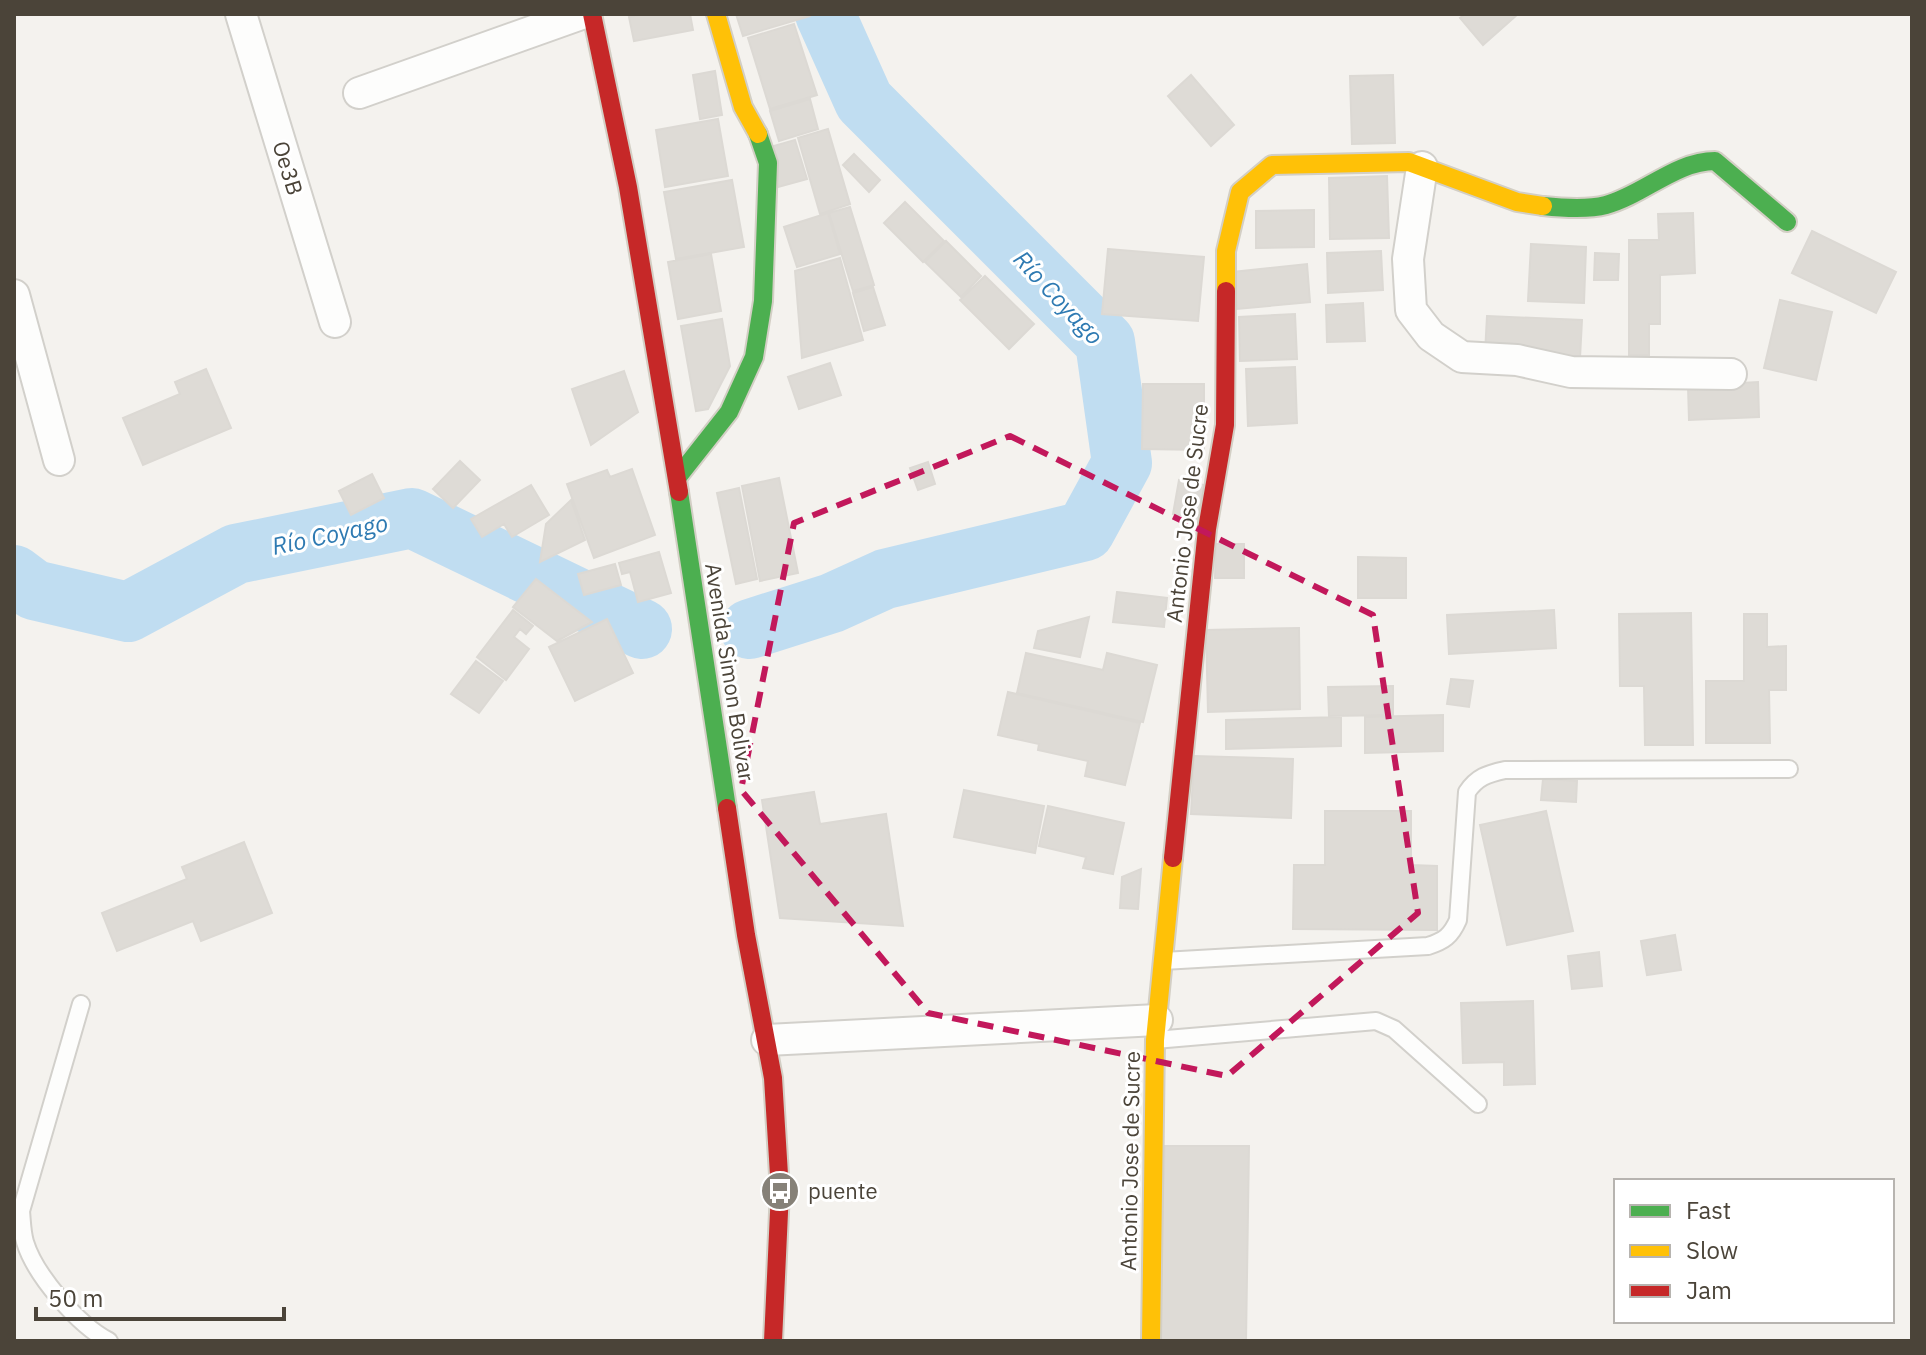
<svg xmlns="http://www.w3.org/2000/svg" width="1926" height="1355" font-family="'IBM Plex Sans',sans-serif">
<rect width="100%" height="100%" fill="#f4f2ee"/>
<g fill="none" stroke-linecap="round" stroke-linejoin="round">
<path stroke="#c0ddf1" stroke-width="60" d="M14 575 34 590 128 612 236 554 412 518 642 629
M750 629 832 603 885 579 1085 531 1122 463 1105 342 864 101 825 14"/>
</g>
<path fill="#dedbd6" stroke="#dcd9d4" stroke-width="2" d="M644 14H690L693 30 634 41 629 17Z
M736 14H810V16L743 36Z
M1465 14H1518L1483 45 1460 18Z
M794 24 817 95 770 109 748 38Z
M715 71 722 115 700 119 693 75Z
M1191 75 1234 125 1211 146 1168 96Z
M1393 75 1395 143 1352 144 1350 76Z
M810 99 818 129 779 141 770 111Z
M718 119 728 176 665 187 656 130Z
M828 129 850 204 820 214 798 138Z
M795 140 807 179 778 187 767 148Z
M854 154 880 180 869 192 843 165Z
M1387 176 1389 238 1330 239 1329 178Z
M732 180 744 247 676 259 664 192Z
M905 202 944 241 923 262 884 223Z
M850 207 874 285 853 291 829 213Z
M1314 210V247L1256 248V211Z
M828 213 840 254 797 267 784 227Z
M1693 213 1695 273 1660 275V324H1649V355H1629V240H1659L1658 214Z
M1812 231 1896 272 1876 313 1792 273Z
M946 241 981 276 961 297 925 262Z
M1531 244 1586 247 1584 303 1528 301Z
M1108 249 1204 257 1198 321 1102 314Z
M1381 251 1383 290 1328 293 1327 253Z
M1595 253 1619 254 1618 280H1594Z
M711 254 721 311 678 319 668 262Z
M840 258 863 340 802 358 795 271Z
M1307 264 1310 302 1237 309 1233 272Z
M985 276 1034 324 1009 349 960 300Z
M873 287 885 325 864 331 853 293Z
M1780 300 1832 312 1816 380 1764 368Z
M1363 303 1365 341 1327 342 1326 305Z
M1295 314 1297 359 1240 361 1239 317Z
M1487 316 1582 320 1580 358 1485 353Z
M722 319 730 366 708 409 696 411 681 326Z
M830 363 841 395 799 409 788 377Z
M1295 367 1297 423 1248 426 1246 369Z
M206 369 231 428 143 465 123 418 180 394 175 382Z
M624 371 638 412 591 445 572 389Z
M1758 382 1759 417 1689 420 1688 386Z
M1143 384H1204V450L1142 449Z
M460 461 480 480 453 508 433 489Z
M928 462 935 484 918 490 910 468Z
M632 469 655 535 594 558 567 484 607 470 610 477Z
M372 474 384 498 351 515 339 491Z
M779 478 798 573 760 581 742 486Z
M1179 480 1204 485 1198 519 1173 514Z
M531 485 549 515 512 537 504 524 482 537 471 519Z
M739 488 757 579 736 584 717 493Z
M571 500 585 540 540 562 546 524Z
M1216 544H1244V578H1215Z
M659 552 671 593 638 602 630 572 622 574 619 563Z
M1358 557 1406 558V598H1358Z
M615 564 621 585 584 595 578 574Z
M536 579 592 622 557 641 513 607Z
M1117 592 1167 598 1164 627 1113 622Z
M513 610 533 626 526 634 520 629 514 637 529 649 506 680 477 657Z
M1554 610 1556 648 1449 654 1447 615Z
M1691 613 1693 745H1645L1644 686H1620L1619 614Z
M1744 614H1767V647L1786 646V690H1769L1770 743H1706V681H1744Z
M1089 617 1080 657 1034 648 1038 631Z
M607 619 633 673 575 701 549 647Z
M1299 628 1300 709 1208 712 1206 630Z
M1026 653 1103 670 1107 653 1157 665 1143 722 1017 693Z
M476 661 503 681 479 713 451 694Z
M1451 679 1473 681 1469 707 1447 704Z
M1393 686V715L1329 716 1328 687Z
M1008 692 1140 723 1125 785 1085 776 1088 761 1038 750 1039 744 998 735Z
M1443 715V751L1365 753V717Z
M1341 717V746L1226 749V720Z
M1194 756 1293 759 1291 818 1191 814Z
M1543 779 1577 781 1576 802 1541 800Z
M964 790 1044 806 1035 853 954 837Z
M814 792 820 824 886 814 903 926 780 918 762 800Z
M1048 806 1124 823 1113 874 1083 868 1086 857 1039 846Z
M1325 811H1411V865L1437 866V930L1293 929 1294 865H1325Z
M1546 811 1573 931 1507 945 1480 825Z
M244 842 272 913 201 941 193 921 117 951 102 913 187 879 182 867Z
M1141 869 1138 909 1120 908 1122 877Z
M1675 935 1681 970 1647 975 1641 941Z
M1599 952 1602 986 1572 989 1568 956Z
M1533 1001 1535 1084 1504 1085V1062L1463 1063 1461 1003Z
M1165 1146H1249L1246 1341H1158Z"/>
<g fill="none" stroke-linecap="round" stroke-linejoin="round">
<defs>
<path id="lane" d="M1163 961 1428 946C1444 941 1451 936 1458 920L1467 792C1477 777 1487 774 1505 770L1789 769
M81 1004 21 1211C22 1221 22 1232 25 1242 35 1275 78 1325 109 1341
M1155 1040 1376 1021 1394 1029 1478 1104"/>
<path id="street" d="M241 14 335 322
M359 93 581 14
M1422 167 1408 259 1411 310 1431 336 1462 357 1517 360 1571 372 1731 374
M14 295 59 460
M767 1040 1157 1020"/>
<path id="fast" d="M1543 206C1562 208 1587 210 1606 205 1643 195 1676 161 1715 161L1787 222
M677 478 729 412 754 357 763 301 768 163 758 134
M679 492 727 808"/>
<path id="slow" d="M716 14 743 107 758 134
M1226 291V251L1240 192 1272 165 1409 162 1517 202 1543 206
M1151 1341 1155 1040 1173 858"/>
<path id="jam" d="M592 14 628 187 679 492
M727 808 746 935 773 1078 780 1191 773 1341
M1173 858 1207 529 1225 425 1226 291"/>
</defs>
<use href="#lane" stroke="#d2d0cb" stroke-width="20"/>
<use href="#street" stroke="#d2d0cb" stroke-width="34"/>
<use href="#fast" stroke="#d3cfc5" stroke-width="22"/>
<use href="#slow" stroke="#d3cfc5" stroke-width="22"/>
<use href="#jam" stroke="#d3cfc5" stroke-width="22"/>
<use href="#lane" stroke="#fdfdfc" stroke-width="16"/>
<use href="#street" stroke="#fdfdfc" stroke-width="30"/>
<use href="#fast" stroke="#4caf50" stroke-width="18"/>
<use href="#slow" stroke="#ffc107" stroke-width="18"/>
<use href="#jam" stroke="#c62828" stroke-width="18"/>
</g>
<path fill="none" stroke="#c2185b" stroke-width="6" stroke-dasharray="16 10" stroke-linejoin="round" d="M1010 436 1373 615 1418 913 1227 1076 928 1013 741 790 794 523Z"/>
<defs>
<symbol id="bus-disc" viewBox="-11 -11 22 22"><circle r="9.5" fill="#868178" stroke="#fff"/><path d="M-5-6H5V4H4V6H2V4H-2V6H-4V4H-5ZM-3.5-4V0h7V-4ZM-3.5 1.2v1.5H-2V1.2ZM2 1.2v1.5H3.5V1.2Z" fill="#fff"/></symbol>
</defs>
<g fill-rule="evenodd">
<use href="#bus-disc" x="758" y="1169" width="44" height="44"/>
</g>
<g text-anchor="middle" stroke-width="6" stroke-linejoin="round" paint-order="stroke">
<g font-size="22" fill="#4b4439" stroke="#fff">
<text transform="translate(288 168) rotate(73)" y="8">Oe3B</text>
<text transform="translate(1187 513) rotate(-83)" y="8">Antonio Jose de Sucre</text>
<text transform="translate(730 672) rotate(81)" y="8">Avenida Simon Bolivar</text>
<text transform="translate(1130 1161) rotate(-89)" y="8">Antonio Jose de Sucre</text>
</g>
<g font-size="22" fill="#4b4439" stroke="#fff" text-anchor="start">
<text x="808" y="1199">puente</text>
</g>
<g font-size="24" font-style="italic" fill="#2e7ab2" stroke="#fff">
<text transform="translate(1058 298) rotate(47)" y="8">Río Coyago</text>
<text transform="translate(330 535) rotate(-12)" y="8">Río Coyago</text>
</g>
</g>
<rect width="1926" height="1355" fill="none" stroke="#4b4439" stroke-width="32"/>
<rect x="1614" y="1179" width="280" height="144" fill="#ffffff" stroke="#b7b4b0" stroke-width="2"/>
<rect x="1630" y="1205" width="40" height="12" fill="#4caf50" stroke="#b7b4b0" stroke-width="2"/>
<text x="1686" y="1219" font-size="24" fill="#4b4439">Fast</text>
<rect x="1630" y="1245" width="40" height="12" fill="#ffc107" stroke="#b7b4b0" stroke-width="2"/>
<text x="1686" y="1259" font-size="24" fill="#4b4439">Slow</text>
<rect x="1630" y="1285" width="40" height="12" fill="#c62828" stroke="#b7b4b0" stroke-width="2"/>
<text x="1686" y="1299" font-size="24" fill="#4b4439">Jam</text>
<path d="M36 1307v12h248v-12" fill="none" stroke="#4b4439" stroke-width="4"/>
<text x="48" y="1307" font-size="24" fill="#4b4439" stroke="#ffffff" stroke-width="6" paint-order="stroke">50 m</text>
</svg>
